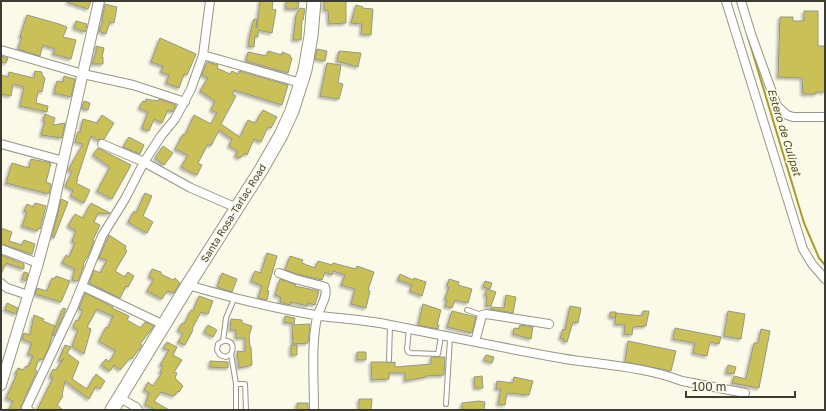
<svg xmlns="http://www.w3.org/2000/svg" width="826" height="411" viewBox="0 0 826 411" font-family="'Golos Text',sans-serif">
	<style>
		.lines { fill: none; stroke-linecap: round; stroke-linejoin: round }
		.stream { stroke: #a59d2f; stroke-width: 2 }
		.building { fill: #c9c158; stroke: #989787; filter: url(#shadow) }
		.service-casing { stroke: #979686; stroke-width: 6 }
		.minor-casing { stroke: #979686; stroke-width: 10 }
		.tertiary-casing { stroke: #979686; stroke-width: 12 }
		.trunk-casing { stroke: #979686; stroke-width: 15 }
		.service { stroke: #fff; stroke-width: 4 }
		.minor { stroke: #fff; stroke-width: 8 }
		.tertiary { stroke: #fff; stroke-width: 10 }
		.trunk { stroke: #fff; stroke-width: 13 }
		.labels { text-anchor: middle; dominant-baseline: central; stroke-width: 3; stroke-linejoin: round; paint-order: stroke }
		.street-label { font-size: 10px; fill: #3c3c35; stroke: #fbfae8 }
		.water-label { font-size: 11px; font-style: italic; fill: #524f23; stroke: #fbfae8 }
	</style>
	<defs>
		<filter id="shadow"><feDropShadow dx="-2" dy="2" stdDeviation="1" flood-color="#0004"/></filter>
	</defs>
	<rect width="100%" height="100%" fill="#fbfae8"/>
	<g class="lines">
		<path class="stream" d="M747 34 804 223 819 258 825 265"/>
	</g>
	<path class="building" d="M68 1H91L88 9 67 2Z
		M260 1H273L272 9 276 10 272 33 258 30V37L255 36 254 47 248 46 250 34 254 19H257L256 28H257Z
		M286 1 299 2 298 9H286Z
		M324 1H346V23L329 24 328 10H324Z
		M105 4 117 7 114 23 110 22 106 34 99 31 103 20H102Z
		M356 5 363 7 362 8 373 9 371 35 361 34 362 24 351 23Z
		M300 8 305 9 303 20H302L301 40H293L296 15Z
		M804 11H818V46H825V92H816V94H803L802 78 778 77 780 17H793V21H804Z
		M27 15 59 24 67 27 63 37 76 40 71 59 53 54 55 49 43 45 40 56 18 49 22 37H20Z
		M76 21 87 24 85 32 74 28Z
		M160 38 196 54 187 75 184 74 179 88 166 83 169 75 161 72 163 66 151 62Z
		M96 46 104 48 102 57H103V64H92L96 52Z
		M317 49 327 51 325 61 315 59Z
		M268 51 282 55V52L290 55 291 58H292L288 73 246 61 248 52 267 56Z
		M339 51 361 53 358 67 337 61Z
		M1 56 8 58 6 63 1 62Z
		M207 62 218 65 217 68 230 74 232 71 238 74 239 71 288 85 282 105 234 90 232 94 236 96 221 124 240 137 248 120 255 123 263 110 277 117 271 128 268 127 261 142 254 139 247 155 245 153 240 158 235 156 238 151 229 146 232 139 219 130 211 146 208 144 198 163 202 165 197 175 181 167 188 155 175 149 183 134 185 135 194 115 211 124 217 113 211 110 215 101 200 91 208 78 202 75Z
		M327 63 341 65 338 83 343 84 339 99 320 96Z
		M35 71 42 72V75L45 78 42 92 38 91 36 103 48 106 47 112 20 106 24 87 13 84 11 96 1 94V75L8 77 9 72 34 78Z
		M64 76 75 79 71 97 54 93 57 81 63 82Z
		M146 99 158 101 159 99 176 105 173 112 168 110 162 123 154 119 149 131 142 128 148 112 139 108 143 101 146 102Z
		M84 101 90 103 88 110 82 108Z
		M45 114 55 118 53 125 65 123 62 138 41 135 45 121 43 120Z
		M102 115 114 123 104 139 98 140 91 136 77 179 78 180 76 183 90 190 84 203 71 196 73 190 65 186 72 172 68 170 83 144 75 142 78 132H80L83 119 97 123Z
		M129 137 144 145 140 154 123 147Z
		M163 146 173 153 164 165 155 158Z
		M98 148 131 165 112 199 97 191 110 167 93 155Z
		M31 159 51 163 46 182 51 184 49 194 6 183 12 163 29 168Z
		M145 193 152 196 143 216 153 222 147 233 128 222 134 211 136 213Z
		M61 199 68 202 54 238 52 237Z
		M35 203 46 206 40 229 38 228 37 231 22 226 27 212 24 211 27 204 33 207Z
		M91 203 110 213 109 214 98 213 94 222 100 225 93 240 94 241 89 254 83 264 84 265 78 281 72 280 75 269 62 263 66 255 69 257 75 243 72 241 76 231 68 226 75 214 83 218Z
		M1 228 12 232 9 241 22 245 24 240 35 244 32 254 1 244Z
		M109 235 126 246 125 250 127 251 115 271 125 277 128 272 134 276 128 287 126 286 120 298 89 283 94 270 100 273 107 260 99 258Z
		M267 253 277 256 267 291H269L267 300 258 298 262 286 251 281 255 271 261 273Z
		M1 255 24 264V269L6 263 1 274Z
		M290 256 303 260 302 263 315 268 318 261 332 265 333 263 356 269 357 266 374 272 368 290 370 291 366 308 351 304 355 289 341 285 345 275 333 271 332 275 325 272 322 280 297 274 285 270Z
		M152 269 161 272V274L173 280 175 278 180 283 174 293 167 291 162 299 147 291 154 279 149 277Z
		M24 272 28 273 26 281 22 279Z
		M222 273 237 279 232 292 217 287Z
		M400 274 413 280 414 278 426 282 422 296 410 291 412 285 398 280Z
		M56 276 70 281 61 302 35 294 37 288 47 291 52 278 55 279Z
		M280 279 296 285 295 286 319 291 315 305 308 303V306L291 302 290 305 280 302 281 297 275 295Z
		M449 279 459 282 458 285 472 289 468 303 455 300 452 308 445 306 447 300 445 299 449 287 447 286Z
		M485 281 492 283 490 289 483 287Z
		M487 289 496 292 491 306H486L487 296 485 295Z
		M85 293 113 307 112 308 129 316 127 320 141 328 145 322 154 326 140 344 142 345 139 350H138L132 359 130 358 120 370 114 365 110 371 101 365 106 359 109 362 116 351 99 341 106 327 108 328 113 316 97 309 87 327 91 329 84 354 72 346 78 330 73 327 76 320 78 321 83 310 79 309Z
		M506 295 516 297 513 313 490 309 491 307 504 308Z
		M199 296 213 301 208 314 201 312 192 329 193 330 185 345 178 342 183 334 178 330 182 323 184 324 191 310 193 311Z
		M7 303 18 308 16 314 5 310Z
		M423 304 441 310 437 325H439L438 329 418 325Z
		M570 306 581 308 578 323 573 322 567 342 563 341 564 339 560 338 563 329 565 330Z
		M63 308 66 309 54 336 52 335Z
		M452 311 476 317 472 333 447 327Z
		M643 311H649L646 326 633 327 632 335 624 334 625 325 615 324 616 313 642 316Z
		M728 311 745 314 741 339 724 336Z
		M610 312H616L615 318 610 317Z
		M34 315 44 319 43 321 55 326 49 347 43 360 39 359 35 370 37 371 21 406V410H9L13 401 6 398 17 374H15L18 368 23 370 26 366 28 367 33 356 28 354 32 343 22 339 24 333 30 335Z
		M285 316 295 318 294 324 284 322Z
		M231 319 242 320V323L252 326 249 336 250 347H251L252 365 239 368 237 351 245 352V338H236V330H230Z
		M310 324 308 343 293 344 292 325Z
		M208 325 217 330 213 337 204 332Z
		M520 325 533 327 531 339 513 334 514 328 519 329Z
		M675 328 721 337 719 344 710 342 707 356 693 353 695 343 673 339Z
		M761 329 770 331 759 388 732 383 734 376 746 379 754 343H758Z
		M628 341 676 351 671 371 625 362Z
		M167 342 177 347 173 355 182 360 174 372 177 373 175 378 183 386 179 392 178 391 174 396 161 392 154 401 169 410H152L153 408 145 405 149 393 144 390 148 382 153 386 162 373 160 372 163 366 160 365 169 350 163 348Z
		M65 345 71 347 67 353 79 362 72 379 87 389 96 374 105 381 100 389 96 386 89 399 65 381 62 395 63 396 57 405 63 410H37L53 378 50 377 53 369 56 370 64 358 61 362 59 360Z
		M291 345H297V355H291Z
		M357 352H366V360H357Z
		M486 355 494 357 492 363 484 360Z
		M431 357H445L444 375 426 376V377L405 381V373H389V379L372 380 371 362H386L389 363 395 362V367L431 364Z
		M210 361 228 362V368L210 367Z
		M728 365 736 367 734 374 726 373Z
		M482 376 483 388H475L474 377Z
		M514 377 533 381 529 395 507 393 505 405 498 404 501 389H496L497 381 513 383Z
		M359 399H372L371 410H359Z
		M479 401 485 402 484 410H462V403Z
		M297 403H308V410H297Z"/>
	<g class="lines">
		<g class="service-casing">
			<path id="service" d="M467 310 482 315
				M409 329 407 349 408 352 411 353 438 354 441 336
				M223 341 226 318 234 299
				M231 354 226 357 220 355 217 350 218 344C228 337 236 343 231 354L236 384V410
				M389 360 390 325
				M236 384H245L246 410
				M446 404 450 338"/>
		</g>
		<g class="minor-casing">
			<path id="minor" d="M726 1 803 249 812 264 825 279
				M741 1 751 34 777 106 787 115 793 117H825
				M1 50 83 74 133 85 185 102
				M203 55 301 83
				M1 144 64 161
				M102 144 144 162 191 188 237 208
				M1 249 38 263
				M279 273 295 279 322 286 325 287C328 297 320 307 317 317 311 347 314 379 314 410
				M1 283 7 288 28 295
				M188 285C232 298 276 309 321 316 344 319 367 320 390 325 447 336 503 348 560 358 600 365 643 366 682 381L745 393
				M82 286 164 325
				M475 342 482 315 486 314 549 324
				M120 398 136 407 138 410
				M29 410 26 408 73 308 102 236 125 199 144 162 161 136 175 119 191 89 203 55 210 1"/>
		</g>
		<g class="tertiary-casing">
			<path id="tertiary" d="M1 385 38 263 52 211 99 1"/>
		</g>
		<g class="trunk-casing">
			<path id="trunk" d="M112 410 188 285 261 170 281 135 292 111 305 70 311 36 314 1"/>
		</g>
		<use href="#service" class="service"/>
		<use href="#minor" class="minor"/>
		<use href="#tertiary" class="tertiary"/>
		<use href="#trunk" class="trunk"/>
	</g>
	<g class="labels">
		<g class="street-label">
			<text transform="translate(233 213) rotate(-58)">Santa Rosa-Tarlac Road</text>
		</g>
		<g class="water-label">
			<text transform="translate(785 132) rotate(73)">Estero de Culipat</text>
		</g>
	</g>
	<rect width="826" height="411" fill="none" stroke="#3c3c35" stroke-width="4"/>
	<path d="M686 391v6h109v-6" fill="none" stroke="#3c3c35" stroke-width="2"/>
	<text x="692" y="391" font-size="12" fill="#3c3c35" stroke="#fbfae8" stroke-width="3" paint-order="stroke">100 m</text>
</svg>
